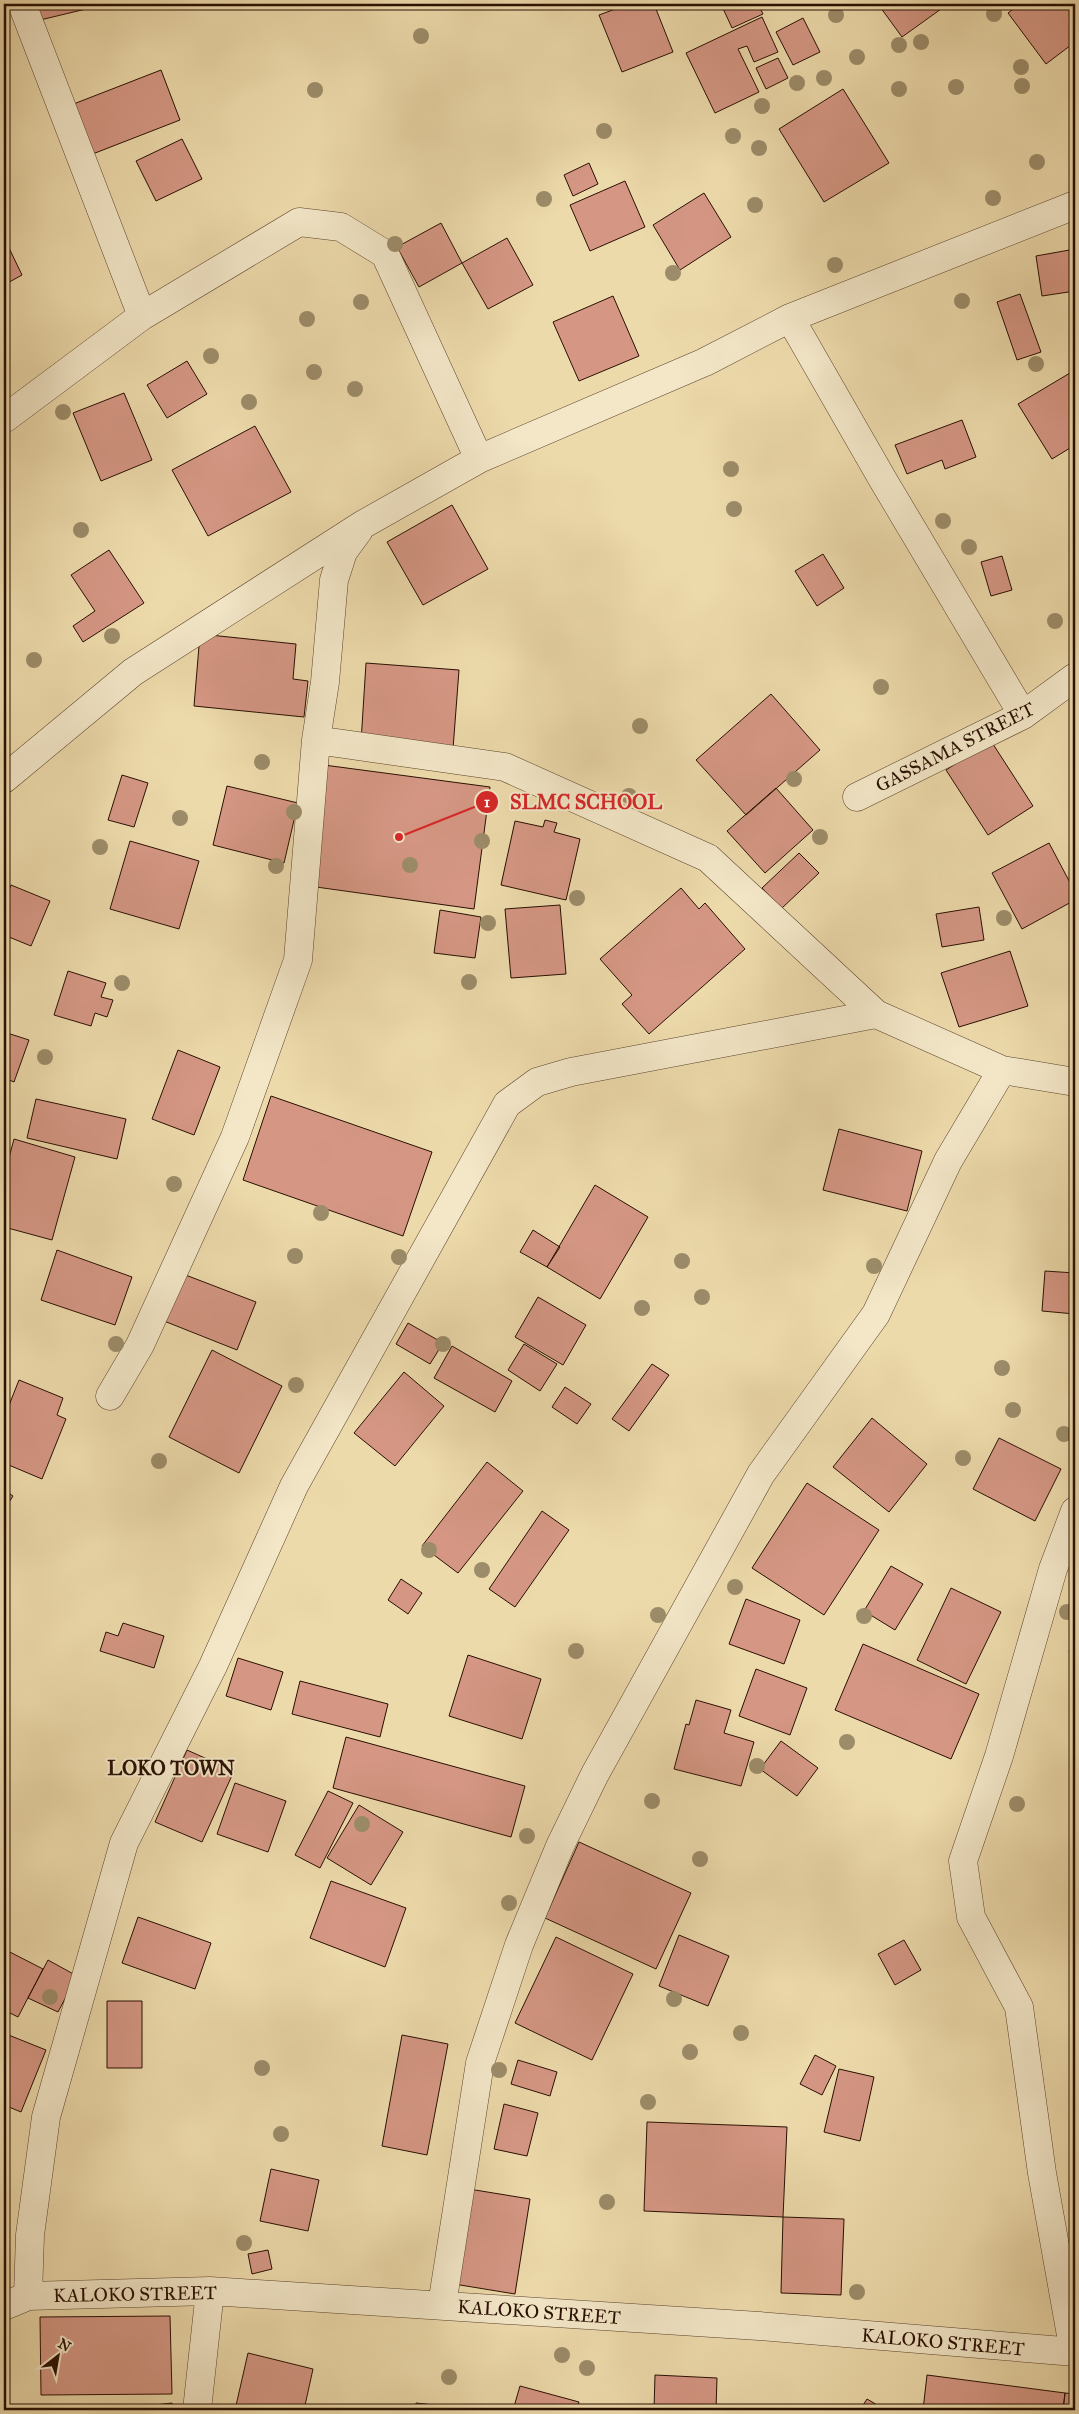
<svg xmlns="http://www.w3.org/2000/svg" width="1079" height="2414" viewBox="0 0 1079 2414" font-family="'IM FELL Great Primer',serif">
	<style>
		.building { fill: #d59784; stroke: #290f02 }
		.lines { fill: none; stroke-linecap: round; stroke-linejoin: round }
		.minor-casing { stroke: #5a422c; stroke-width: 29 }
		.path { stroke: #290f02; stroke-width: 3; stroke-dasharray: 4 2.5; stroke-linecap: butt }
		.minor { stroke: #f3e7c8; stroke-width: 28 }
		.tree { fill: #9c8c69 }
		.labels { text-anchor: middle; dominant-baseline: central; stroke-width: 4; stroke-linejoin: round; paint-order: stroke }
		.street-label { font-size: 19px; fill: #290f02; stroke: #f3e7c8 }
		.neighbourhood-label { font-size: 20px; font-weight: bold; fill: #290f02; stroke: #f3e7c8 }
		.leader { fill: none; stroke: #d62828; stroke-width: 2 }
		.callout-dot { fill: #d62828; stroke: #f3e7c8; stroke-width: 2 }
		.mark-label { font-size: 15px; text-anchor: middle; font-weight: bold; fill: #fff }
		.callout-label { font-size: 20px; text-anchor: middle; font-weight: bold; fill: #d62828; stroke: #f3e7c8; stroke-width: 4; stroke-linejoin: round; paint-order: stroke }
	</style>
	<rect width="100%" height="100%" fill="#eddaab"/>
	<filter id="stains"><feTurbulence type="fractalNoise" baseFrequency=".004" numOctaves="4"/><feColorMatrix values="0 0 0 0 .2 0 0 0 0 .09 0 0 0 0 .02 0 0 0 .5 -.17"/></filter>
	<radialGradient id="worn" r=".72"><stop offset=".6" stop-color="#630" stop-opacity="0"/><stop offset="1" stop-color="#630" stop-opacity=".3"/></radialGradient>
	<path class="building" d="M31 4H85L86 9 36 21Z
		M629 4H654L673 52 622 72 599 15Z
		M721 4H758L763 14 732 28Z
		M878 4H948L902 37Z
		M1020 4H1075V42L1046 64 1008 13Z
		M762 17 778 52 754 62 747 46 738 49 759 92 715 113 686 53Z
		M803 18 820 52 793 65 776 32Z
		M778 58 788 78 766 89 756 68Z
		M161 70 180 120 90 155 71 105Z
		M843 89 889 163 824 202 779 129Z
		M182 139 202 179 156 201 136 161Z
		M589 163 598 184 573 196 564 175Z
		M625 181 645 227 590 251 570 205Z
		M704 193 731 237 680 270 653 225Z
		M441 223 462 263 419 287 397 247Z
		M507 238 533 285 488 309 462 263Z
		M9 248 22 275 4 285V250Z
		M1075 249V291L1042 296 1036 256Z
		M1020 294 1041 352 1017 360 997 302Z
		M613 296 639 356 579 381 553 322Z
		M187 361 207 394 167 418 147 385Z
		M1075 370V445L1052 459 1018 404Z
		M124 393 152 460 101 481 73 413Z
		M962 420 976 457 945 469 942 460 907 474 895 445Z
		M255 426 291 492 208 536 172 470Z
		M452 505 488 569 423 605 387 542Z
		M109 550 144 603 83 642 73 626 95 611 71 575Z
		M823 554 844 588 817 606 795 571Z
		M1002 556 1012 590 991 596 981 562Z
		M200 634 296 644 293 679 308 681 304 717 194 706Z
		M366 663 459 670 453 749 361 742Z
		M771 694 820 750 746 815 696 760Z
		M991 741 1033 806 988 835 946 770Z
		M324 765 490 787 474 909 309 886Z
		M122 775 148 783 134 827 108 820Z
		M227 786 298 803 284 863 213 845Z
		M776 788 813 830 765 873 727 831Z
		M545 820 557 823 554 832 580 839 566 900 501 885 515 821 543 827Z
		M130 841 199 861 179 929 110 909Z
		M1049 843 1075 892V900L1022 929 992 873Z
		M799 853 819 873 781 909 762 888Z
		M11 885 50 901 31 946 4 935V903Z
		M681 888 699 909 705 903 745 949 649 1034 622 1004 632 995 600 959Z
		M560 905 566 974 511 978 505 909Z
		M979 907 984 940 942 947 936 914Z
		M440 910 481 917 475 958 434 953Z
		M4 941 9 942 4 959Z
		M1010 951 1028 1006 959 1027 941 973Z
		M68 971 106 983 101 997 113 1000 107 1017 95 1013 91 1026 54 1015Z
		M4 1032 29 1040 14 1082 4 1078Z
		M178 1050 220 1067 194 1135 152 1119Z
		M271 1096 432 1152 403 1236 243 1180Z
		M36 1099 126 1119 117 1159 27 1138Z
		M839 1129 922 1151 907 1211 823 1190Z
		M14 1139 75 1157 52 1240 4 1227V1176Z
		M595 1185 648 1217 600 1299 547 1267Z
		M533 1230 560 1247 547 1267 520 1252Z
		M57 1250 132 1277 115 1325 41 1300Z
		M1045 1271 1075 1273V1314L1042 1311Z
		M183 1274 256 1302 237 1350 164 1321Z
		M538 1297 586 1325 563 1365 515 1337Z
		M408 1323 443 1343 430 1364 396 1344Z
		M524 1344 557 1364 540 1391 508 1370Z
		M452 1346 512 1381 495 1412 434 1378Z
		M212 1350 282 1386 239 1473 169 1437Z
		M652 1364 669 1375 629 1431 612 1419Z
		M404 1372 444 1406 395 1466 354 1433Z
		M19 1380 63 1398 57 1415 66 1419 42 1479 4 1463V1418Z
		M565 1387 591 1404 577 1424 552 1407Z
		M872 1418 927 1464 889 1512 833 1467Z
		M999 1438 1061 1469 1035 1521 973 1489Z
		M487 1462 523 1491 458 1573 422 1546Z
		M807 1483 879 1530 824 1615 752 1568Z
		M4 1490 13 1496 4 1510Z
		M542 1511 569 1530 515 1607 489 1589Z
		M891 1566 923 1584 895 1630 864 1611Z
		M401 1579 422 1593 408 1614 388 1600Z
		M951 1588 1001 1612 966 1684 917 1660Z
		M746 1599 800 1620 784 1664 729 1644Z
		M123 1623 164 1636 154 1668 100 1651 106 1632 118 1636Z
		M1075 1633V1655L1069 1652Z
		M863 1644 979 1694 951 1759 835 1710Z
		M468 1655 541 1679 522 1739 449 1716Z
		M238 1658 283 1672 271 1710 226 1696Z
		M756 1669 807 1688 790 1735 739 1716Z
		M300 1681 388 1704 380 1737 292 1714Z
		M696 1700 731 1710 724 1733 754 1742 741 1786 674 1769 686 1724 689 1725Z
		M346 1737 525 1786 511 1837 333 1788Z
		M781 1741 818 1768 797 1796 760 1769Z
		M187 1750 234 1771 202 1842 155 1822Z
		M235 1783 286 1801 268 1852 217 1834Z
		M328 1791 353 1803 320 1868 295 1855Z
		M359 1805 403 1832 371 1885 327 1858Z
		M579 1842 691 1893 656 1969 545 1918Z
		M331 1881 406 1908 385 1967 310 1938Z
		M138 1917 211 1943 195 1989 122 1963Z
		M679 1935 729 1956 708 2006 659 1986Z
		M556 1937 633 1974 592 2060 515 2023Z
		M904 1940 921 1970 895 1985 878 1954Z
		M4 1949 43 1969 18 2017 4 2010Z
		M48 1960 77 1976 58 2012 28 1998Z
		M107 2001H142V2068H107Z
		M6 2034 46 2050 21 2112 4 2105V2038Z
		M402 2035 448 2044 427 2155 382 2146Z
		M815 2055 836 2066 822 2095 800 2084Z
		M518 2060 557 2072 550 2096 511 2084Z
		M839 2069 874 2077 860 2141 824 2132Z
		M504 2104 538 2113 527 2156 494 2149Z
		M647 2122 787 2127 783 2217 644 2211Z
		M271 2169 319 2180 308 2231 260 2221Z
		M469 2189 530 2199 515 2294 454 2284Z
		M783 2217 844 2219 841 2295 781 2293Z
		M268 2250 272 2269 252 2274 248 2254Z
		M170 2316 172 2394 41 2395 40 2317Z
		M248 2353 313 2369 304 2410H235Z
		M655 2375 717 2378 716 2410H654Z
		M927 2375 1065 2393 1063 2410H923Z
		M520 2386 579 2402 577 2410H513Z
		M1065 2393 1075 2394V2410H1063Z
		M867 2399 884 2409V2410H860Z
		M172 2403 173 2410H114Z
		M416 2403 470 2409V2410H415Z"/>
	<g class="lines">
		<g class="minor-casing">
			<path id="minor" d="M22 4 142 316
				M790 318 883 480 1023 715
				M4 419 142 316 299 222 341 227 385 254 479 459
				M316 740 505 767 708 858 876 1014 1002 1070 1075 1082
				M4 779 133 672 362 525 479 459 705 362 790 318 1075 205
				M857 797 1023 715 1075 677
				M110 1396 140 1345 235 1137 298 960 316 740 325 682 334 580 343 552 359 530
				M28 2296 30 2235 46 2117 124 1843 213 1666 294 1486 507 1104 537 1082 571 1072 876 1014
				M442 2305 480 2063 519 1945 560 1846 595 1774 761 1474 876 1314 948 1161 1002 1070
				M4 2306 28 2296 210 2291 759 2326 1075 2352
				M1074 2352 1042 2173 1019 2007 971 1917 963 1861 999 1756 1053 1569 1075 1511
				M197 2410 210 2291"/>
		</g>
		<path class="path" d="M4 81H5"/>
		<use href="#minor" class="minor"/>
	</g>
	<g class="tree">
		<circle cx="994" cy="14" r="8"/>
		<circle cx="836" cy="15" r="8"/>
		<circle cx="421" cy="36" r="8"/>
		<circle cx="921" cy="42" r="8"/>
		<circle cx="899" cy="45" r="8"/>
		<circle cx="857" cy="57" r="8"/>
		<circle cx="1021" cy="67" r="8"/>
		<circle cx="824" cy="78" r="8"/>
		<circle cx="797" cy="83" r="8"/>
		<circle cx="1022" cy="86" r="8"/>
		<circle cx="956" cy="87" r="8"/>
		<circle cx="899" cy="89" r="8"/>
		<circle cx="315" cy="90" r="8"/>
		<circle cx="762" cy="106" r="8"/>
		<circle cx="604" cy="131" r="8"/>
		<circle cx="733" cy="136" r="8"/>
		<circle cx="759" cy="148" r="8"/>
		<circle cx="1037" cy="162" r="8"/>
		<circle cx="993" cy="198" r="8"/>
		<circle cx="544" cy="199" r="8"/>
		<circle cx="755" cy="205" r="8"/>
		<circle cx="395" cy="244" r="8"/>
		<circle cx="835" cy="265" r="8"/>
		<circle cx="673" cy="273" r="8"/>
		<circle cx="962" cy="301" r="8"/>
		<circle cx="361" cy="302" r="8"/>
		<circle cx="307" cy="319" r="8"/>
		<circle cx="211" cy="356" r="8"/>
		<circle cx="1036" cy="364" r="8"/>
		<circle cx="314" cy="372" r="8"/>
		<circle cx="355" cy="389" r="8"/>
		<circle cx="249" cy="402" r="8"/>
		<circle cx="63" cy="412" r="8"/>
		<circle cx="731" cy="469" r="8"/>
		<circle cx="734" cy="509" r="8"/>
		<circle cx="943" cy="521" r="8"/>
		<circle cx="81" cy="530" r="8"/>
		<circle cx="969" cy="547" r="8"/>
		<circle cx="1055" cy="621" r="8"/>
		<circle cx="112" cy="636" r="8"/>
		<circle cx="34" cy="660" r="8"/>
		<circle cx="881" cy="687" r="8"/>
		<circle cx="640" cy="726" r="8"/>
		<circle cx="262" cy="762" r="8"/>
		<circle cx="794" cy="779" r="8"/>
		<circle cx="629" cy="796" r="8"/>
		<circle cx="294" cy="812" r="8"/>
		<circle cx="180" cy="818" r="8"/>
		<circle cx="820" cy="837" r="8"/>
		<circle cx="482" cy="841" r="8"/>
		<circle cx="100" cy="847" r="8"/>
		<circle cx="410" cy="865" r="8"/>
		<circle cx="276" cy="866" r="8"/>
		<circle cx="577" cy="898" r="8"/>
		<circle cx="1004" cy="918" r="8"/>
		<circle cx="488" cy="923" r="8"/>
		<circle cx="469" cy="982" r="8"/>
		<circle cx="122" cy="983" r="8"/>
		<circle cx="45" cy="1057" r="8"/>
		<circle cx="174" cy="1184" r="8"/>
		<circle cx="321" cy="1213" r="8"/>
		<circle cx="295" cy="1256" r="8"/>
		<circle cx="399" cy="1257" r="8"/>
		<circle cx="682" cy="1261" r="8"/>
		<circle cx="874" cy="1266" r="8"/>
		<circle cx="702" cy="1297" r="8"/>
		<circle cx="642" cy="1308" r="8"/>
		<circle cx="116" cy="1344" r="8"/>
		<circle cx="443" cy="1344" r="8"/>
		<circle cx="1002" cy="1368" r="8"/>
		<circle cx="296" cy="1385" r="8"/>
		<circle cx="1013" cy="1410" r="8"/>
		<circle cx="1064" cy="1434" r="8"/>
		<circle cx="963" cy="1458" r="8"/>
		<circle cx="159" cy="1461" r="8"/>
		<circle cx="429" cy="1550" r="8"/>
		<circle cx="482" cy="1570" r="8"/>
		<circle cx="735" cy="1587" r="8"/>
		<circle cx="1067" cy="1612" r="8"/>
		<circle cx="658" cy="1615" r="8"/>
		<circle cx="864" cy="1616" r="8"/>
		<circle cx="576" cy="1651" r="8"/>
		<circle cx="847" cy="1742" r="8"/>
		<circle cx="757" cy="1766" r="8"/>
		<circle cx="652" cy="1801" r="8"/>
		<circle cx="1017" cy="1804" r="8"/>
		<circle cx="362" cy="1824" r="8"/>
		<circle cx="527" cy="1836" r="8"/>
		<circle cx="700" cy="1859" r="8"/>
		<circle cx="509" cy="1903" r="8"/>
		<circle cx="50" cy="1997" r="8"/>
		<circle cx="674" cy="1999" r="8"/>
		<circle cx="741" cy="2033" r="8"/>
		<circle cx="690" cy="2052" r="8"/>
		<circle cx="262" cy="2068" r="8"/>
		<circle cx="499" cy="2070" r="8"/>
		<circle cx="648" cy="2102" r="8"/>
		<circle cx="281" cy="2134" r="8"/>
		<circle cx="607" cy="2202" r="8"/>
		<circle cx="244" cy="2243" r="8"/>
		<circle cx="857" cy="2292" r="8"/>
		<circle cx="562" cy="2355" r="8"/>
		<circle cx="587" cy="2368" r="8"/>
		<circle cx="449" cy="2377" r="8"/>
	</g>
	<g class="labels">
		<g class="street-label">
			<text transform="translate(955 747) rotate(-27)">GASSAMA STREET</text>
			<text transform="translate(135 2294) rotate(-1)">KALOKO STREET</text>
			<text transform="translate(539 2312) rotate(4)">KALOKO STREET</text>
			<text transform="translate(943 2342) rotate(5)">KALOKO STREET</text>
		</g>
		<g class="neighbourhood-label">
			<text x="171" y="1768">LOKO TOWN</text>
		</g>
	</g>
	<path class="leader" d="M399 837L487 802"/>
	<g class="callout-dot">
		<circle cx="399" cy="837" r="5"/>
		<circle cx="487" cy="802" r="12"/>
	</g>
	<g class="mark-label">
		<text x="487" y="807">1</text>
	</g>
	<g class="callout-label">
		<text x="586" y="809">SLMC SCHOOL</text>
	</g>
	<rect width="1079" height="2414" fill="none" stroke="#eddaab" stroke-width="20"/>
	<rect x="5" y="5" width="1069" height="2404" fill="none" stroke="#290f02" stroke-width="2.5"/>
	<rect x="10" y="10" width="1059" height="2394" fill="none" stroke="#290f02"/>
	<g transform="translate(58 2356) rotate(31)" stroke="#f3e7c8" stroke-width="4" paint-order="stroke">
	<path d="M0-4L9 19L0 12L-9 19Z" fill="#290f02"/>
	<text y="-8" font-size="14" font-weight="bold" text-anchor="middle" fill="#290f02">N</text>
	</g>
	<rect width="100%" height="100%" filter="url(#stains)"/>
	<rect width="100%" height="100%" fill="url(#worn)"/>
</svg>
